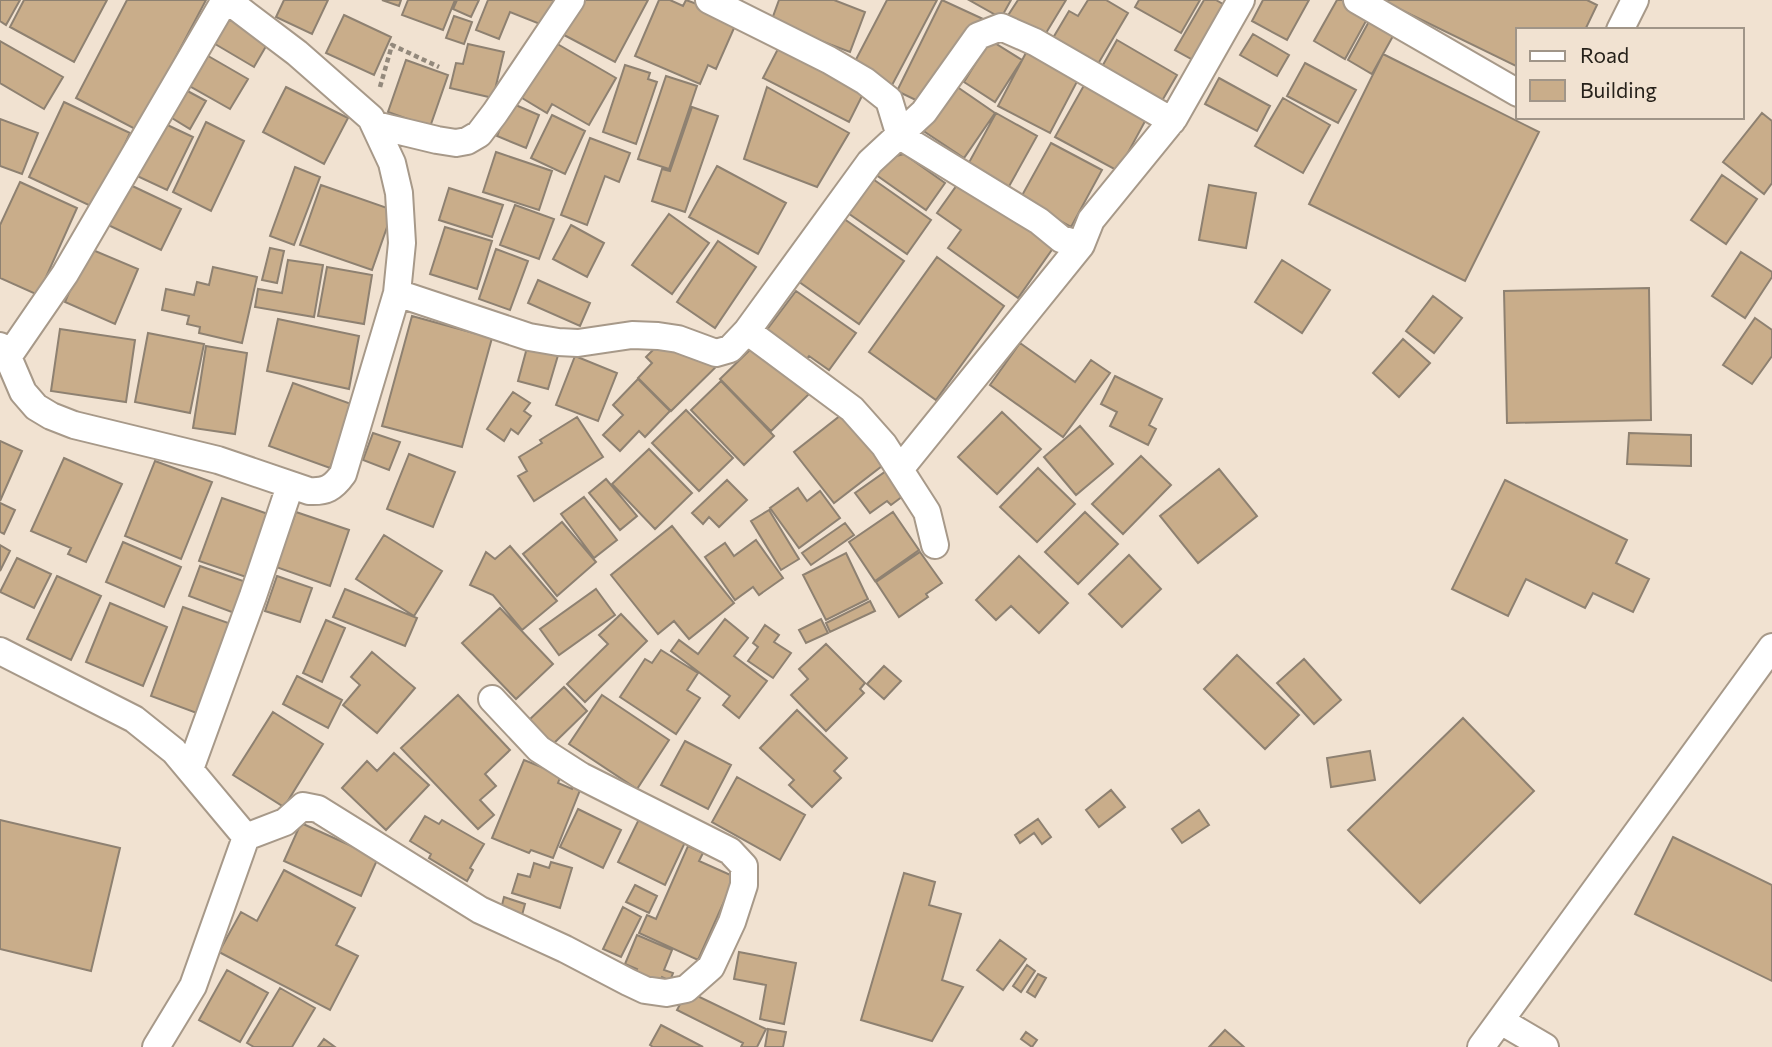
<svg xmlns="http://www.w3.org/2000/svg" width="1772" height="1047" viewBox="0 0 1772 1047" font-family="Commissioner,sans-serif">
	<style>
		.building { fill: #c9ad8a; stroke: #8e8171; stroke-width: 2 }
		.lines { fill: none; stroke-linecap: round; stroke-linejoin: round }
		.minor-casing { stroke: #a79989; stroke-width: 30 }
		.path { stroke: #93897c; stroke-width: 4.5; stroke-dasharray: 5 3.5; stroke-linecap: butt }
		.minor { stroke: #fff; stroke-width: 26 }
	</style>
	<rect width="100%" height="100%" fill="#f1e2d1"/>
	<path class="building" d="M0 0H20L6 25 0 21Z
		M24 0H107L74 62 10 27Z
		M127 0H206L137 130 76 98Z
		M284 0H328L312 34 276 17Z
		M382 0H401L399 6Z
		M408 0H455L443 30 402 15Z
		M457 0H479L471 17 453 9Z
		M488 0H561L550 28 510 12 499 39 476 30Z
		M582 0H648L615 62 564 35Z
		M659 0H670L683 6 686 0 738 19 716 69 708 65 700 84 635 56Z
		M779 0H834L865 12 850 52 771 22Z
		M887 0H937L890 89 851 69Z
		M942 0 983 19 922 103 897 91Z
		M969 0H1011L1001 18Z
		M1018 0H1066L1043 38 1007 17Z
		M1088 0H1106L1128 13 1095 69 1050 43 1069 11 1078 16Z
		M1139 0H1200L1181 33 1135 7Z
		M1204 0H1216L1233 10 1202 65 1175 50Z
		M1263 0H1309L1287 40 1252 21Z
		M1337 0H1350L1371 12 1345 59 1314 41Z
		M1381 0H1587L1597 5 1585 30H1518V67Z
		M1373 14 1398 27 1372 74 1348 60Z
		M344 15 391 37 374 75 326 53Z
		M225 16 269 41 254 67 210 41Z
		M454 16 472 22 464 44 446 38Z
		M1253 34 1289 55 1277 76 1240 55Z
		M990 40 1022 60 995 102 964 82Z
		M1117 40 1177 75 1159 106 1099 72Z
		M0 41 63 77 44 109 0 83Z
		M554 42 616 78 589 125 552 104 547 113 522 98Z
		M781 43 867 86 849 122 763 78Z
		M468 44 504 52 493 98 450 88 456 63 463 64Z
		M1029 47 1081 74 1050 133 998 106Z
		M203 53 248 79 230 109 186 84Z
		M1383 54 1539 132 1465 281 1309 204Z
		M406 60 448 75 430 127 388 112Z
		M1305 63 1356 90 1338 123 1287 96Z
		M625 65 650 73 648 79 657 82 636 144 603 132Z
		M666 76 697 86 669 169 638 159Z
		M1219 78 1270 106 1257 131 1205 104Z
		M1087 80 1149 114 1118 171 1055 137Z
		M953 84 995 113 964 158 922 130Z
		M286 87 348 118 324 164 263 132Z
		M767 87 849 133 817 187 744 159Z
		M182 88 206 101 190 129 167 115Z
		M1283 98 1330 125 1303 173 1255 146Z
		M64 102 130 133 95 208 29 177Z
		M511 103 539 115 526 148 497 136Z
		M692 107 718 116 685 212 652 201 662 169 670 171Z
		M996 113 1037 136 1007 190 966 168Z
		M1762 113 1772 121V183L1764 194 1723 162Z
		M552 115 585 131 565 174 531 158Z
		M0 119 38 133 22 174 0 166Z
		M161 122 193 137 167 190 135 175Z
		M206 122 244 141 211 211 173 192Z
		M590 138 630 153 619 182 605 176 587 225 561 215Z
		M1051 143 1102 170 1071 227 1020 199Z
		M496 152 552 171 539 210 483 192Z
		M904 154 945 183 926 210 872 172 881 160Z
		M717 166 786 203 758 254 689 217Z
		M295 167 320 177 294 245 270 236Z
		M1722 175 1757 199 1726 244 1691 220Z
		M870 177 931 220 907 254 845 211Z
		M962 178 1056 244 1018 298 948 248 961 230 937 213Z
		M20 182 77 208 38 295 0 278V225Z
		M126 183 181 209 161 250 106 224Z
		M321 185 393 210 372 270 300 245Z
		M1209 185 1256 193 1246 248 1199 240Z
		M449 188 503 205 492 237 439 220Z
		M515 205 554 219 539 259 500 245Z
		M669 214 709 243 672 294 632 265Z
		M840 216 904 261 859 324 795 279Z
		M571 225 604 243 587 277 553 259Z
		M445 227 492 241 477 289 430 274Z
		M718 241 756 267 715 328 677 302Z
		M88 248 138 269 115 324 65 302Z
		M270 248 284 251 277 283 262 280Z
		M496 249 528 261 510 310 479 299Z
		M1741 252 1772 272V277L1745 318 1712 296Z
		M937 257 1004 306 936 400 869 352Z
		M288 260 323 265 314 317 255 307 258 289 282 293Z
		M1282 260 1330 290 1302 333 1255 302Z
		M213 267 257 277 242 343 199 333 200 327 187 324 189 316 162 310 166 289 194 295 197 282 209 285Z
		M327 267 372 275 364 324 318 316Z
		M538 280 590 303 580 326 528 303Z
		M1649 288 1651 420 1507 423 1504 291Z
		M796 291 856 333 829 370 809 356 803 364 763 335Z
		M1433 296 1462 318 1434 353 1406 331Z
		M412 316 492 338 462 447 382 426Z
		M1755 318 1772 330V356L1752 384 1723 365Z
		M278 319 359 336 349 389 267 371Z
		M60 329 135 340 126 402 51 391Z
		M148 333 204 344 190 413 135 402Z
		M664 339 723 360 671 411 638 378 652 363 646 357Z
		M1403 339 1430 363 1399 397 1373 373Z
		M758 342 809 394 771 431 720 379Z
		M1020 343 1075 382 1091 360 1110 373 1063 437 990 385Z
		M528 344 559 352 548 389 518 381Z
		M206 346 247 353 235 434 193 428Z
		M575 356 617 373 598 421 556 405Z
		M1115 376 1162 399 1149 425 1156 429 1148 445 1110 426 1117 412 1101 404Z
		M638 379 670 411 645 437 639 431 620 451 603 435 623 415 613 405Z
		M721 381 774 436 744 465 691 410Z
		M293 383 354 405 330 468 269 446Z
		M513 392 530 403 524 411 531 416 518 434 511 429 504 441 487 429Z
		M850 408 891 459 834 503 794 452Z
		M686 410 733 458 699 491 652 443Z
		M1002 412 1041 449 997 494 958 457Z
		M577 417 603 457 534 501 518 476 527 471 519 457 542 443 540 440Z
		M1080 426 1113 464 1076 495 1044 457Z
		M373 433 400 442 389 470 363 460Z
		M1629 433 1691 435V466L1627 464Z
		M0 441 22 451 0 501Z
		M649 449 692 493 655 529 612 484Z
		M409 454 455 472 433 527 387 509Z
		M1141 456 1171 485 1123 534 1092 504Z
		M64 458 122 484 86 562 68 554 71 548 31 531Z
		M155 461 212 482 181 559 125 536Z
		M1038 468 1075 504 1037 542 1000 507Z
		M889 469 907 493 891 505 887 501 870 513 855 493Z
		M1219 469 1257 516 1198 563 1160 516Z
		M606 479 637 516 620 530 589 493Z
		M727 480 747 500 719 527 709 517 703 524 692 513Z
		M1505 480 1627 540 1616 563 1649 579 1633 612 1593 593 1585 608 1526 579 1508 616 1452 589Z
		M798 488 807 501 820 491 840 518 799 548 770 508Z
		M584 497 617 540 594 558 561 514Z
		M222 498 274 516 252 579 199 561Z
		M0 503 15 510 4 534 0 532Z
		M769 510 799 559 781 570 751 521Z
		M296 512 349 530 330 586 276 567Z
		M893 512 919 550 875 581 849 542Z
		M1085 512 1118 544 1078 584 1045 552Z
		M562 522 596 562 557 596 523 554Z
		M845 523 854 535 811 565 802 553Z
		M672 526 734 603 689 639 674 621 658 634 611 575Z
		M384 535 442 571 414 616 356 579Z
		M756 540 783 578 759 595 753 587 735 600 705 557 725 543 734 556Z
		M123 542 181 567 164 607 106 582Z
		M0 545 10 551 0 571Z
		M510 546 557 601 522 630 493 595 470 585 486 552 495 559Z
		M920 552 942 583 926 594 928 597 899 617 876 582Z
		M846 553 868 599 826 620 803 575Z
		M1129 555 1161 589 1122 627 1089 594Z
		M1019 556 1068 603 1039 633 1011 606 996 620 976 600Z
		M17 558 51 574 34 608 0 592Z
		M200 566 249 583 237 614 189 596Z
		M57 576 101 596 71 660 27 639Z
		M277 576 312 588 300 622 265 611Z
		M345 589 417 618 405 646 333 617Z
		M596 589 615 615 559 655 540 629Z
		M870 601 875 611 830 632 826 623Z
		M110 603 167 627 143 686 86 662Z
		M183 607 234 625 202 715 151 696Z
		M500 608 553 664 516 699 462 643Z
		M621 614 647 641 585 702 567 684 608 644 599 635Z
		M725 619 748 638 734 656 767 681 739 718 723 705 730 696 671 651 679 640 698 654Z
		M821 619 828 633 806 643 799 630Z
		M326 620 345 628 322 682 303 673Z
		M765 625 779 635 774 642 791 653 773 678 748 661 758 647 753 643Z
		M826 644 865 683 860 689 864 693 826 731 791 695 808 679 799 669Z
		M661 650 698 673 687 690 700 698 676 734 620 697 645 659 652 663Z
		M372 652 415 688 377 733 343 705 360 685 351 677Z
		M1237 655 1299 715 1265 749 1204 689Z
		M1304 659 1341 700 1314 724 1277 683Z
		M884 666 901 681 884 699 867 684Z
		M297 676 342 700 328 728 283 704Z
		M564 687 587 711 553 744 529 720Z
		M458 695 510 750 485 774 496 786 480 800 494 815 478 829 401 748Z
		M602 695 669 740 637 789 569 744Z
		M797 710 847 758 834 771 841 778 812 807 789 785 794 780 760 748Z
		M273 712 323 744 284 807 233 775Z
		M1463 718 1534 791 1420 903 1348 830Z
		M685 741 731 765 708 809 661 785Z
		M1370 751 1375 780 1331 787 1327 758Z
		M394 753 429 785 386 830 342 788 367 761 377 771Z
		M524 760 561 775 558 783 572 789 574 782 582 785 553 858 531 850 529 853 492 838Z
		M737 777 805 815 780 860 712 822Z
		M1111 790 1125 807 1099 827 1086 810Z
		M578 809 621 830 603 868 560 847Z
		M1199 810 1209 825 1182 843 1172 829Z
		M642 813 688 836 665 885 618 862Z
		M425 816 439 824 442 820 484 844 470 868 473 870 467 881 429 858 431 854 410 841Z
		M1038 819 1051 837 1042 844 1034 833 1020 843 1015 835Z
		M0 820 120 848 91 971 0 949Z
		M301 823 378 858 361 896 284 861Z
		M1673 837 1772 885V981L1635 914Z
		M688 846 703 853 699 861 735 877 698 960 639 933 647 915 656 919Z
		M551 862 572 868 560 908 512 893 518 874 530 877 534 863 549 868Z
		M284 870 355 908 336 945 358 956 330 1010 219 952 241 912 257 921Z
		M904 873 935 882 929 905 961 914 942 980 963 987 932 1041 861 1020Z
		M635 885 657 896 649 913 626 902Z
		M504 897 525 904 521 919 500 913Z
		M623 907 641 917 621 957 603 949Z
		M637 935 672 950 664 970 673 973 670 981 662 977 658 986 634 976 637 969 625 964Z
		M1000 940 1026 959 1003 990 977 970Z
		M739 952 796 963 784 1024 760 1019 766 985 734 979Z
		M1027 965 1035 971 1021 992 1013 986Z
		M227 970 268 993 240 1042 199 1020Z
		M1038 974 1046 978 1035 997 1027 992Z
		M280 988 315 1008 292 1047H254L247 1043Z
		M687 991 766 1029 757 1047H741L743 1043 677 1010Z
		M661 1025 703 1047H653L650 1045Z
		M768 1029 786 1032 783 1047H765Z
		M1225 1030 1244 1047H1209Z
		M1026 1032 1037 1040 1032 1047 1021 1039Z
		M324 1039 335 1047H318Z"/>
	<g class="lines">
		<g class="minor-casing">
			<path id="minor" d="M709 0 829 60 865 81 889 100 900 136 1039 221 1061 239 1081 245 1091 220 1174 118 1241 0
				M1357 0 1518 93
				M1620 30 1635 0
				M375 125 437 140 456 143 467 141 479 134 495 113 571 0
				M397 293 529 337 558 342 578 343 632 335 658 336 678 339 716 353 730 349 747 331 870 162 924 112 978 36 1001 27 1035 42 1172 121
				M747 331 852 409 884 445 927 512 935 545
				M0 346 8 357 23 392 36 407 51 416 74 425 218 460 309 491C326 492 333 488 343 474L397 293 402 243 399 193 392 163 371 118 297 53 227 0
				M8 357 65 274 225 0
				M900 469 1081 245
				M0 651 134 719 174 751 246 837 193 986 156 1047
				M190 769 253 596 290 486
				M246 837 285 822 303 806 318 809 480 910 565 949 628 982 645 990 666 993 686 989 711 967 732 922 744 885V866L730 851 581 776 539 749 492 699
				M1501 1021 1545 1047
				M1481 1047 1772 647"/>
		</g>
		<path class="path" d="M380 87 392 45 439 67"/>
		<use href="#minor" class="minor"/>
	</g>
	<rect x="1516" y="28" width="228" height="91" fill="#f1e2d1" stroke="#a09588" stroke-width="2"/>
	<rect x="1530" y="51" width="35" height="10" fill="#ffffff" stroke="#a09588" stroke-width="2"/>
	<text x="1580" y="63" font-size="21" fill="#26211a">Road</text>
	<rect x="1530" y="80" width="35" height="21" fill="#c9ad8a" stroke="#a09588" stroke-width="2"/>
	<text x="1580" y="98" font-size="21" fill="#26211a">Building</text>
</svg>
